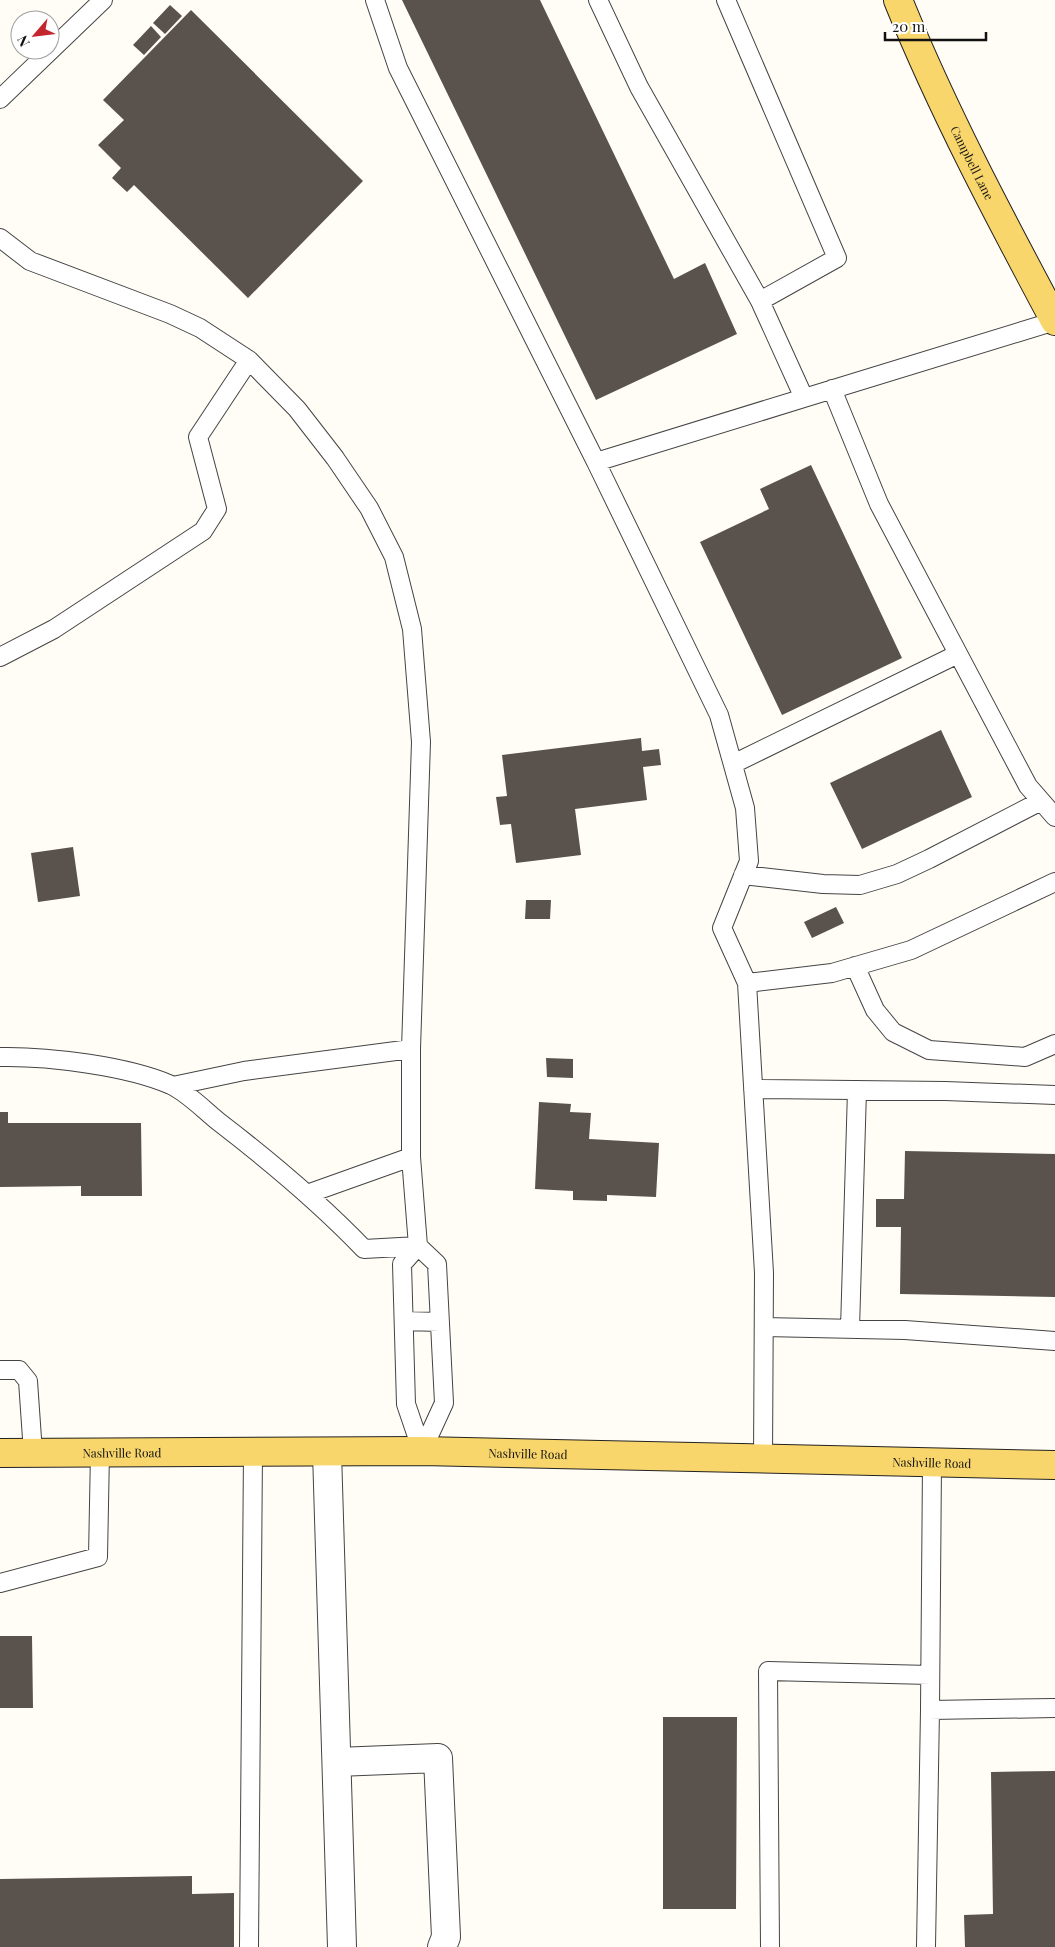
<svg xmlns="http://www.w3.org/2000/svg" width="1055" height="1947" viewBox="0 0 1055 1947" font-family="'Playfair Display',serif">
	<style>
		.building { fill: #5a524d }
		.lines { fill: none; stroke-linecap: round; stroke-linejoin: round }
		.lane-casing { stroke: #444; stroke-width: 20 }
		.street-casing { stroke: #444; stroke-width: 30 }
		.primary-casing { stroke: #222; stroke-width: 30 }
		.lane { stroke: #fff; stroke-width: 18 }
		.street { stroke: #fff; stroke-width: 28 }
		.primary { stroke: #f9d66b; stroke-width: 28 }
		.labels { text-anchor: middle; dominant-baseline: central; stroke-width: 5; stroke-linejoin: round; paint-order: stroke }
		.street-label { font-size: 12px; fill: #111; stroke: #fff }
	</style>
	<rect width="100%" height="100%" fill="#fffdf5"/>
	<path class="building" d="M402 0H540L674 279 705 263 737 334 596 400Z
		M170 5 182 16 165 34 153 23Z
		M191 10 363 181 248 298 134 185 127 192 112 178 121 168 98 145 124 120 103 100Z
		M151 26 161 37 144 55 133 45Z
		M811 465 902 658 782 715 700 542 769 509 760 489Z
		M941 730 972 797 862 849 830 783Z
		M641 738 642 751 659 749 661 765 643 767 647 800 575 809 581 855 516 863 511 824 500 825 496 797 507 796 502 755Z
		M73 847 80 896 38 902 31 853Z
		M526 900H551L550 919H525Z
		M836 907 844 923 812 938 804 922Z
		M546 1058 573 1059V1078L547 1077Z
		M539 1102 571 1104 570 1112 591 1113 589 1139 659 1143 656 1197 607 1195V1201L573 1200V1191L535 1189Z
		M0 1112H8V1123H141L142 1196H81V1186L0 1187Z
		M905 1151 1055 1154V1297L900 1294 901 1227H876V1199H904Z
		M0 1636H32L33 1708H0Z
		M663 1717H737L736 1909H663Z
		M1055 1771V1947H965L964 1915 993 1914 991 1772Z
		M192 1876V1894L234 1893V1947H0V1879Z"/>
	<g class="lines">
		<g class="lane-casing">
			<path id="lane" d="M375 0 398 68 596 462 804 398
				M598 0 639 87 760 301
				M726 0 837 258 760 301 804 398 1055 321
				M0 99 103 0
				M0 238 30 261 170 314 200 328 249 360 297 409 335 458 369 508 394 557 412 629 421 742 411 1049V1157L418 1246 437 1264 444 1403 422 1451
				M832 389 879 504 1028 786 1055 817
				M596 462 719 715 745 808 749 861 722 928 747 983
				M0 657 54 629 203 531 217 509 198 437 249 360
				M733 764 958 654
				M743 875 823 884 860 885 897 874 929 859 1041 801
				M855 966 875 1010 893 1032 929 1050 1025 1057 1055 1044
				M0 1057C47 1056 128 1066 171 1085 188 1093 204 1110 219 1122 271 1162 318 1201 364 1249L418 1246
				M173 1086 244 1071 411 1049
				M753 1089 945 1091 1055 1095
				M310 1193 411 1157
				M418 1246 402 1264 406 1404 422 1451
				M404 1321 440 1322
				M764 1327 905 1330 1055 1341
				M850 1329 857 1090
				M0 1370H19L28 1381 33 1453
				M763 1459 764 1273 747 983 832 973 911 950 1055 882
				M932 1463 930 1710 1055 1708
				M0 1583 98 1557 100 1452
				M249 1947 253 1452
				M770 1947 768 1671 930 1675
				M926 1947 930 1710"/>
		</g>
		<g class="street-casing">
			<path id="street" d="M327 1452 342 1947
				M337 1762 438 1758 446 1937 442 1947"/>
		</g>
		<g class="primary-casing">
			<g id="primary">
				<path id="s1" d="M898 0C943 111 999 216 1055 321"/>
				<path id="s2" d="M0 1453 422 1451 1055 1465"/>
			</g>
		</g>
		<use href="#lane" class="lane"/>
		<use href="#street" class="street"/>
		<use href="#primary" class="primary"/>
	</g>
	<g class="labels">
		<g class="street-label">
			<text stroke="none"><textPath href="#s1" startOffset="179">Campbell Lane</textPath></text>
			<text stroke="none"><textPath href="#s2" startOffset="122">Nashville Road</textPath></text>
			<text stroke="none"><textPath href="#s2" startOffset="528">Nashville Road</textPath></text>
			<text stroke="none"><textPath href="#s2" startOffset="932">Nashville Road</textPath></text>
		</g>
	</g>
	<g transform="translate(35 35) rotate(242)"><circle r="24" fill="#ffffff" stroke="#a0a0a0"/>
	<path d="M0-4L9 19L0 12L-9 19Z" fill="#c4262e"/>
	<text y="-8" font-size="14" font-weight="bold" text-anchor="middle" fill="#111111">N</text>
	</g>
	<path d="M885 32v8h101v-8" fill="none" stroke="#111111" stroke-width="2.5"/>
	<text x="892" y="32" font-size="15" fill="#111111" stroke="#ffffff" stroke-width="4" paint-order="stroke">20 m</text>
</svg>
